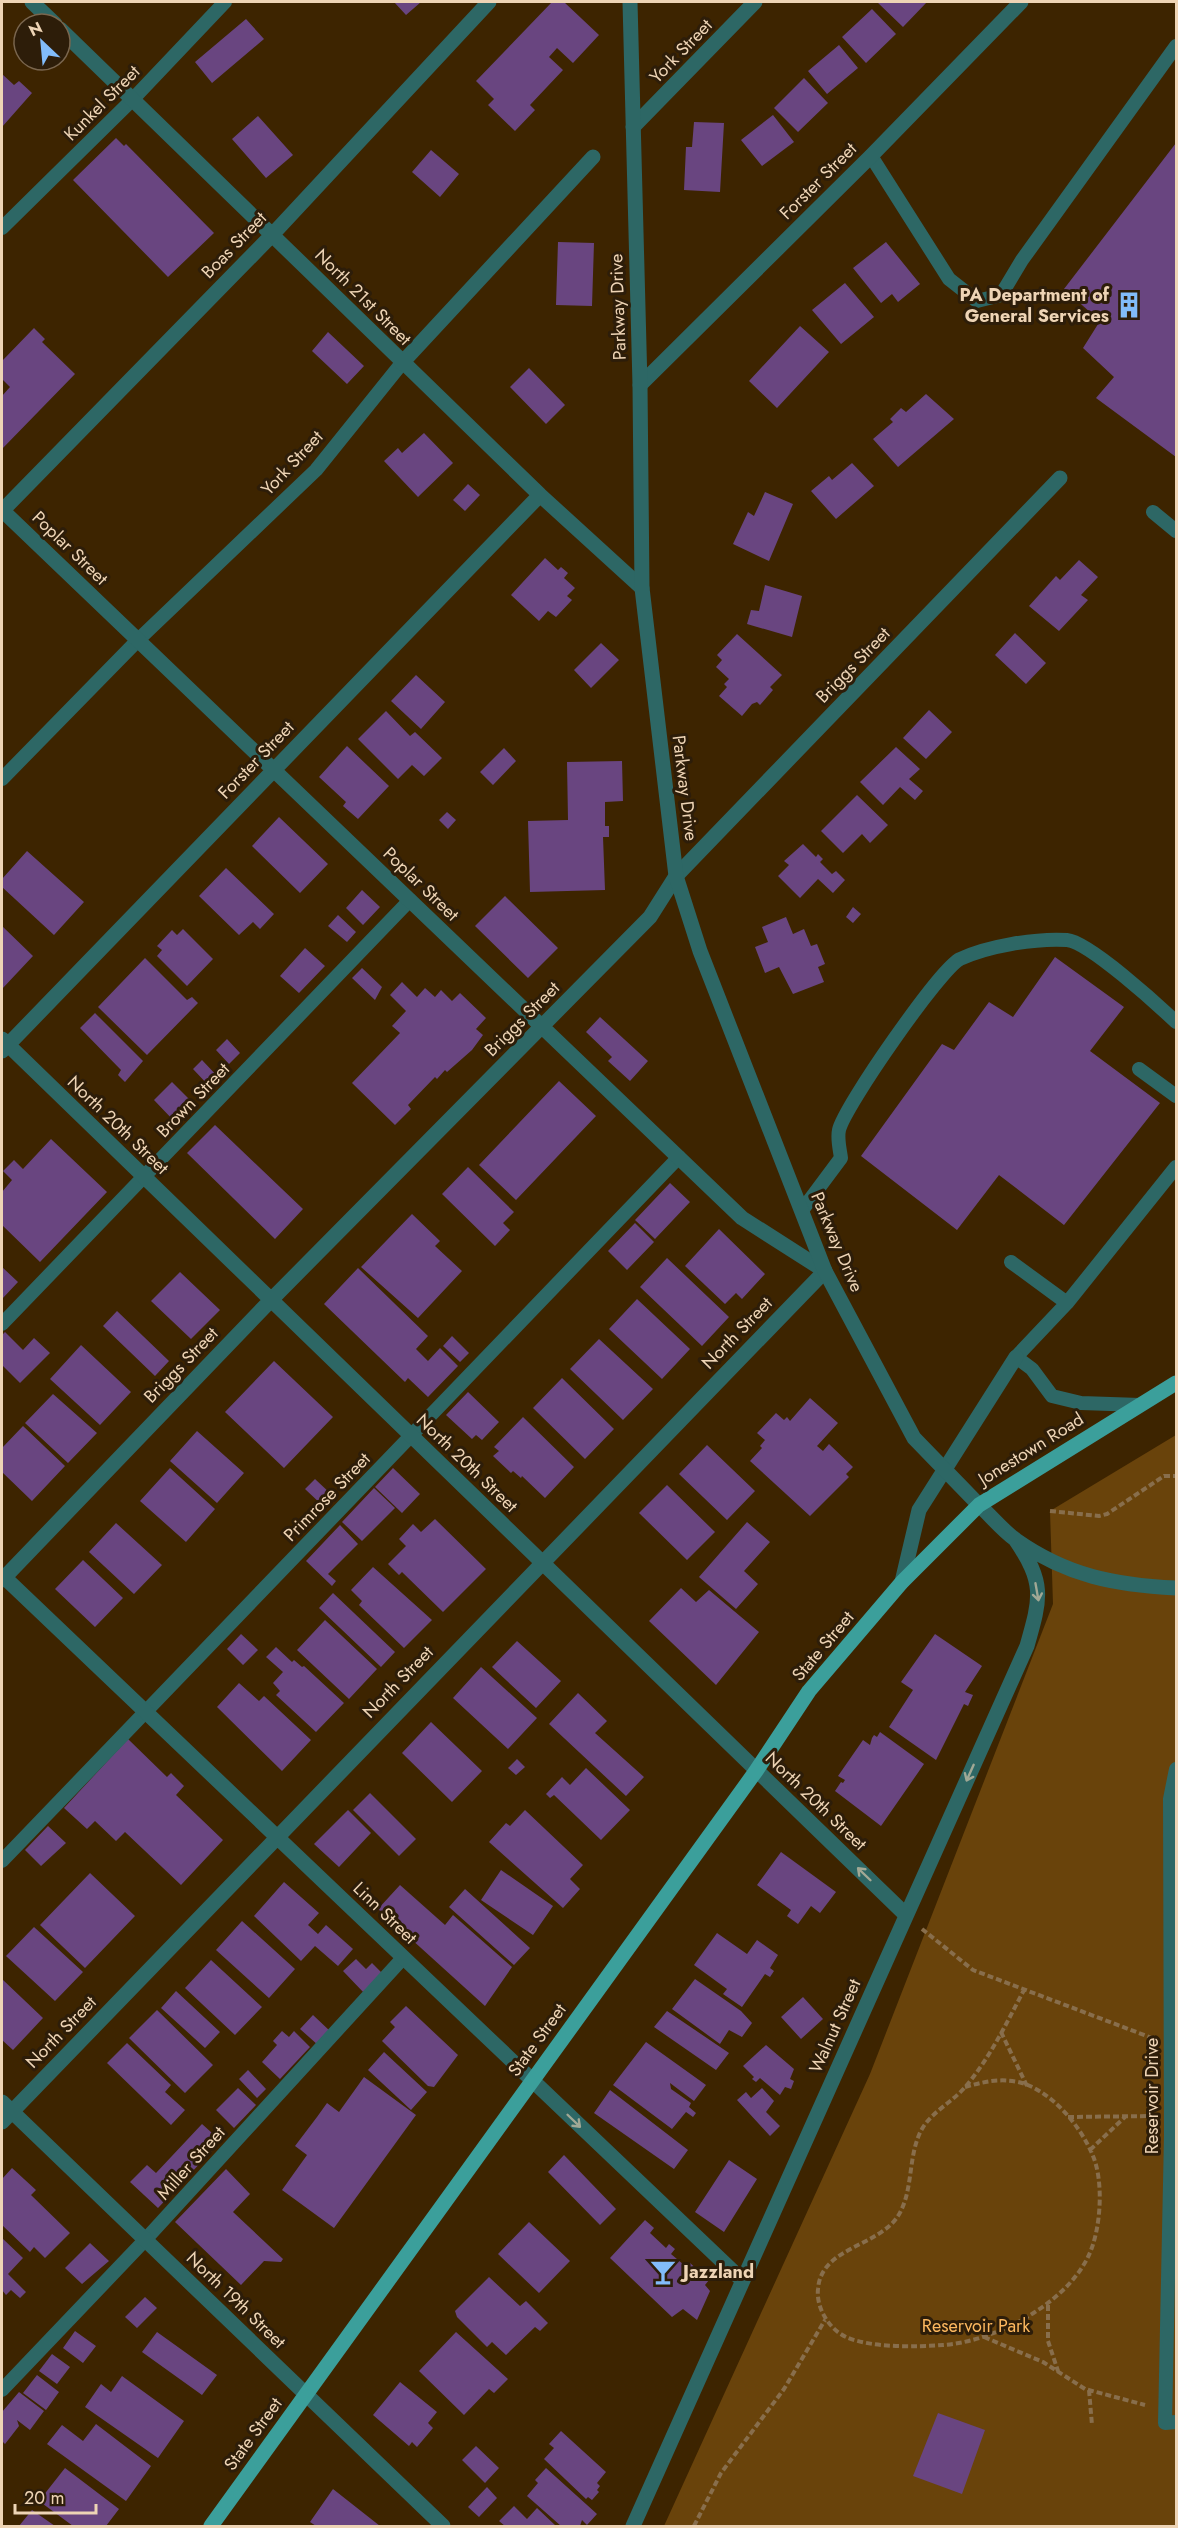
<svg xmlns="http://www.w3.org/2000/svg" width="1178" height="2528" viewBox="0 0 1178 2528" font-family="Jost,sans-serif">
	<style>
		.green { fill: #69430b }
		.building { fill: #694580 }
		.lines { fill: none; stroke-linecap: round; stroke-linejoin: round }
		.path { stroke: #886e4c; stroke-width: 4; stroke-dasharray: 6 3; stroke-linecap: butt }
		.service { stroke: #2d6765; stroke-width: 14 }
		.minor { stroke: #2d6765; stroke-width: 15 }
		.tertiary { stroke: #2d6765; stroke-width: 15 }
		.primary { stroke: #3b9f9b; stroke-width: 15 }
		.oneway { stroke: #a1a895 }
		.labels { text-anchor: middle; dominant-baseline: central; stroke-width: 6; stroke-linejoin: round; paint-order: stroke }
		.street-label { font-size: 18px; fill: #eed4b5; stroke: #2d1d09 }
		.poi-label { font-size: 18px; font-weight: bold; fill: #eed4b5; stroke: #2d1d09; text-anchor: end }
		.park-label { font-size: 18px; fill: #fdb85f; stroke: #2d1d09 }
	</style>
	<rect width="100%" height="100%" fill="#3d2400"/>
	<path class="green" d="M1176 1435V2526H664L870 2074 1053 1604 1050 1511Z"/>
	<path class="building" d="M394 2H421L406 15Z
		M552 2H564L599 35 573 63 557 48 549 57 563 70 530 105 535 110 515 131 488 105 494 99 476 81Z
		M877 2H927L903 27Z
		M872 9 896 34 866 63 842 37Z
		M246 19 264 39 212 83 195 62Z
		M839 45 858 68 827 94 808 71Z
		M2 74 14 85 19 81 32 93 2 127Z
		M804 78 828 103 798 132 774 108Z
		M773 115 794 142 762 166 741 140Z
		M258 116 293 155 266 178 232 139Z
		M694 122 724 123 720 192 684 190 686 147H692Z
		M116 138 124 146 126 144 214 233 168 277 73 180Z
		M1176 143V457L1096 398 1114 377 1083 348 1100 321 1064 289Z
		M431 150 459 174 440 197 412 172Z
		M558 242 594 243 592 306 556 305Z
		M886 242 920 284 898 302 892 294 881 303 853 268Z
		M845 283 874 317 841 344 812 310Z
		M800 326 829 352 777 408 749 381Z
		M34 328 45 339 42 342 75 374 2 449V396L10 387 2 379V361Z
		M328 332 364 366 347 384 312 351Z
		M529 368 565 405 546 424 510 387Z
		M926 394 954 419 898 467 873 439 893 422 890 419 901 408 906 412Z
		M424 433 453 463 418 497 384 461 398 448 402 453Z
		M852 463 874 486 836 519 811 491 829 476 832 480Z
		M468 484 480 495 465 511 453 500Z
		M765 492 793 504 769 561 733 544 748 512 754 516Z
		M545 558 558 570 561 567 568 573 564 578 575 588 567 596 572 600 556 617 548 611 539 621 511 595Z
		M1079 560 1098 577 1081 595 1088 600 1059 631 1029 606 1056 576 1060 580Z
		M765 585 802 596 792 637 747 624 751 610 759 611Z
		M1015 633 1046 663 1026 684 995 655Z
		M737 634 782 675 770 687 773 690 760 705 757 702 752 704 742 716 719 696 727 687 724 684 729 679 716 667 722 660 717 655Z
		M601 643 619 660 591 688 574 670Z
		M416 675 445 702 421 729 391 701Z
		M929 710 952 732 926 759 903 738Z
		M386 711 410 736 415 732 442 758 424 776 412 765 398 779 358 739Z
		M347 746 389 786 358 819 343 806 346 802 319 777Z
		M896 747 920 769 909 779 923 791 915 800 900 787 883 805 860 782Z
		M504 748 516 761 493 785 480 772Z
		M622 761 623 801 605 802V826H609V837H603L605 890 530 892 528 821 568 820 567 762Z
		M857 795 888 825 870 843 862 834 843 853 821 831Z
		M447 812 456 820 448 829 439 820Z
		M279 817 328 864 300 893 252 846Z
		M803 844 816 857 818 854 823 859 820 862 832 874 836 871 845 880 833 893 818 879 800 898 778 876 789 865 784 861Z
		M27 851 84 902 54 935 2 887V879Z
		M226 868 274 914 260 929 253 922 239 935 199 896Z
		M362 890 380 907 363 925 346 908Z
		M505 896 558 948 528 978 475 926Z
		M853 907 861 914 853 923 846 917Z
		M338 915 356 932 347 942 328 926Z
		M786 917 793 934 804 929 811 946 817 944 825 964 818 967 824 982 793 994 779 967 765 973 755 947 768 942 762 927Z
		M2 926 33 956 2 989Z
		M183 929 213 959 187 986 157 956 162 950 157 946 172 930 177 935Z
		M305 948 325 966 299 993 280 976Z
		M1055 957 1124 1007 1090 1051 1160 1103 1064 1225 999 1175 957 1230 861 1156 942 1044 954 1050 989 1002 1013 1017Z
		M145 958 187 1000 192 997 198 1003 147 1055 98 1007Z
		M362 968 382 987 375 1000 352 978Z
		M402 982 417 997 425 988 435 997 441 990 452 1001 460 993 486 1018 476 1029 483 1035 472 1050 447 1072 445 1070 437 1079 435 1077 408 1105 411 1109 395 1125 352 1083 400 1033 392 1026 406 1011 390 995Z
		M95 1013 143 1061 125 1082 118 1075 121 1070 80 1028Z
		M600 1017 648 1061 630 1081 608 1061 612 1057 586 1032Z
		M227 1039 240 1053 229 1064 216 1050Z
		M202 1060 219 1078 210 1087 193 1069Z
		M559 1081 596 1116 516 1200 479 1165Z
		M172 1082 194 1104 175 1122 154 1100Z
		M215 1125 303 1209 275 1239 187 1153Z
		M51 1139 107 1192 40 1262 2 1225V1192L12 1180 3 1171 14 1160 23 1169Z
		M468 1167 514 1212 503 1223 510 1230 495 1246 442 1194Z
		M670 1183 690 1202 655 1239 635 1220Z
		M412 1214 440 1241 435 1246 462 1271 418 1318 361 1267Z
		M635 1223 654 1242 627 1270 608 1251Z
		M719 1229 765 1274 742 1299 736 1293 725 1304 685 1266Z
		M667 1258 729 1317 702 1346 640 1287Z
		M2 1267 18 1282 2 1299Z
		M358 1268 428 1336 416 1349 428 1361 440 1348 458 1366 428 1397 408 1378 405 1382 324 1304Z
		M180 1272 220 1310 191 1339 151 1301Z
		M637 1299 690 1349 662 1379 609 1329Z
		M117 1311 169 1361 155 1376 103 1326Z
		M5 1332 23 1350 34 1338 50 1353 20 1383 2 1365V1335Z
		M452 1336 469 1353 460 1362 443 1346Z
		M599 1339 653 1389 623 1420 570 1369Z
		M81 1345 131 1392 100 1425 50 1379Z
		M274 1361 333 1417 284 1468 225 1412Z
		M562 1378 614 1429 585 1459 533 1408Z
		M468 1392 499 1422 482 1440 476 1435 472 1439 446 1415Z
		M53 1394 97 1433 68 1463 25 1423Z
		M810 1398 838 1423 817 1446 823 1451 829 1444 853 1467 846 1474 849 1477 810 1516 750 1461 762 1448 760 1446 765 1440 757 1433 776 1413 784 1420 787 1417 790 1421Z
		M523 1417 574 1467 545 1498 522 1476 521 1478 513 1471 511 1473 493 1456 499 1451 494 1447Z
		M23 1426 65 1466 32 1501 2 1472V1448Z
		M197 1431 244 1473 217 1503 170 1461Z
		M707 1445 755 1491 727 1520 679 1474Z
		M170 1468 215 1509 186 1542 140 1501Z
		M393 1468 420 1494 402 1513 375 1487Z
		M315 1479 332 1495 322 1505 305 1489Z
		M667 1485 715 1532 687 1560 639 1513Z
		M374 1488 395 1508 362 1541 342 1522Z
		M435 1519 486 1569 443 1612 402 1572 399 1575 388 1564 406 1546 399 1539 413 1524 421 1532Z
		M747 1522 770 1542 744 1571 758 1584 736 1609 699 1577Z
		M116 1523 162 1565 134 1594 89 1552Z
		M340 1525 358 1544 328 1574 336 1581 332 1586 306 1561Z
		M83 1560 123 1598 95 1627 55 1589Z
		M373 1567 432 1620 404 1648 359 1605 362 1601 351 1590Z
		M681 1588 696 1602 709 1590 759 1632 716 1685 649 1621Z
		M333 1593 395 1652 381 1667 319 1608Z
		M325 1620 377 1669 349 1699 297 1650Z
		M241 1634 258 1650 243 1665 227 1649Z
		M935 1634 982 1666 965 1692 973 1695 968 1706 964 1704 936 1760 889 1727 913 1690 901 1682Z
		M517 1641 561 1681 536 1708 492 1667Z
		M276 1647 292 1662 294 1660 302 1667 304 1666 344 1703 316 1732 276 1695 280 1691 273 1683 283 1672 266 1657Z
		M481 1667 537 1718 508 1749 453 1698Z
		M239 1683 259 1701 264 1696 311 1740 282 1771 217 1707Z
		M578 1693 607 1721 595 1733 644 1777 626 1796 549 1724Z
		M431 1722 482 1771 452 1802 402 1753Z
		M880 1732 924 1764 881 1826 835 1791 841 1782 843 1783 845 1780 838 1776 863 1740 870 1745 872 1738 874 1735 877 1737Z
		M128 1739 167 1777 171 1773 184 1786 176 1795 223 1840 181 1885 125 1832 116 1841 95 1821 87 1829 64 1808Z
		M517 1759 525 1767 516 1775 508 1768Z
		M586 1768 630 1810 601 1840 554 1795 550 1798 546 1794 562 1777 570 1785Z
		M370 1793 416 1839 399 1856 353 1810Z
		M348 1810 371 1833 339 1867 314 1844Z
		M525 1810 583 1865 570 1879 580 1889 563 1908 489 1842 506 1823 510 1826Z
		M48 1826 66 1843 41 1866 25 1850Z
		M781 1852 836 1892 820 1913 811 1906 798 1924 787 1916 791 1910 757 1885Z
		M501 1870 553 1906 533 1935 481 1900Z
		M90 1873 135 1916 85 1968 40 1925Z
		M284 1882 319 1913 308 1925 318 1934 326 1925 353 1949 338 1966 315 1946 301 1961 254 1916Z
		M400 1885 445 1925 453 1915 512 1967 485 2006 378 1909Z
		M465 1889 530 1948 514 1965 449 1907Z
		M242 1921 295 1969 269 1998 216 1950Z
		M34 1927 83 1972 55 2001 6 1956Z
		M717 1933 747 1954 757 1940 778 1955 770 1968 774 1971 770 1977 765 1974 742 2007 723 1994 727 1989 694 1965Z
		M356 1959 366 1969 372 1963 384 1975 365 1994 343 1971Z
		M211 1960 262 2007 235 2035 185 1988Z
		M2 1979 43 2018 13 2050 2 2040Z
		M695 1979 741 2011 752 2023 742 2037 729 2030 720 2044 672 2009Z
		M176 1991 220 2032 205 2048 161 2008Z
		M803 1997 823 2019 801 2039 781 2017Z
		M406 2006 458 2055 434 2087 428 2086 382 2041 395 2027 390 2022Z
		M157 2010 213 2065 185 2093 129 2038Z
		M667 2011 729 2053 716 2070 654 2027Z
		M313 2015 331 2032 318 2045 300 2029Z
		M282 2031 289 2037 294 2031 310 2047 280 2079 262 2062 277 2045 273 2041Z
		M646 2042 706 2085 694 2101 670 2083 671 2089 691 2103 689 2107 696 2113 693 2117 686 2112 672 2129 613 2085Z
		M127 2043 171 2085 165 2092 185 2110 171 2125 107 2063Z
		M766 2045 794 2069 790 2079 794 2081 791 2089 785 2087 780 2095 760 2078 756 2082 752 2079 754 2077 743 2066Z
		M384 2052 427 2092 411 2110 368 2070Z
		M248 2070 266 2089 257 2098 239 2079Z
		M364 2077 416 2115 334 2228 282 2190 307 2155 295 2146 317 2117 327 2103 339 2112Z
		M238 2088 256 2105 234 2128 216 2110Z
		M762 2088 774 2101 766 2112 780 2126 770 2136 737 2100 746 2092 751 2098Z
		M610 2090 688 2150 674 2169 594 2113Z
		M202 2124 221 2141 158 2208 130 2182 147 2165 156 2173Z
		M564 2155 616 2209 600 2225 548 2172Z
		M729 2160 757 2179 724 2232 695 2212Z
		M12 2168 36 2190 31 2195 70 2233 45 2258 34 2247 30 2252 2 2225V2179Z
		M226 2169 250 2194 233 2212 283 2259 281 2262 264 2261 241 2285 175 2222Z
		M645 2220 654 2228 650 2233 666 2248 669 2244 675 2249 671 2254 684 2265 690 2263 709 2280 705 2285 710 2291 697 2320 683 2309 672 2317 610 2258Z
		M529 2222 570 2261 539 2293 498 2254Z
		M2 2238 23 2258 8 2274 26 2292 20 2298 11 2290 6 2295 2 2290Z
		M90 2243 109 2261 82 2284 65 2268Z
		M489 2277 520 2306 526 2301 548 2323 540 2331 535 2327 506 2355 492 2342 487 2347 457 2317 455 2311Z
		M145 2297 157 2308 137 2328 125 2317Z
		M75 2331 96 2346 83 2363 63 2348Z
		M157 2332 217 2375 202 2395 142 2352Z
		M456 2332 508 2379 494 2393 489 2389 464 2415 419 2371Z
		M52 2354 70 2367 57 2384 39 2371Z
		M37 2375 59 2392 46 2410 23 2393Z
		M122 2376 184 2421 158 2458 85 2407 101 2384 111 2392Z
		M400 2382 437 2412 428 2423 433 2428 417 2447 412 2442 409 2446 373 2415Z
		M19 2392 44 2411 30 2430 17 2420 19 2426 5 2444 2 2441V2412Z
		M938 2413 985 2430 962 2494 913 2476Z
		M96 2424 151 2466 126 2501 47 2444 62 2425 83 2441Z
		M561 2431 606 2472 597 2483 600 2486 597 2490 599 2492 592 2500 588 2497 586 2499 544 2459 554 2448 549 2444Z
		M476 2446 499 2468 485 2483 462 2460Z
		M65 2468 119 2509 106 2526H73L39 2501Z
		M546 2468 597 2514 587 2525 582 2520 580 2526H561L527 2496 538 2483 535 2480Z
		M487 2487 497 2498 479 2517 468 2507Z
		M333 2489 380 2526H316L310 2522Z
		M514 2506 527 2519 537 2508 556 2526H505L499 2521Z
		M32 2510 55 2526H19Z"/>
	<g class="lines">
		<path class="path" d="M1050 1511 1099 1516 1107 1514 1164 1476H1176
			M922 1929 973 1970 1152 2038
			M1001 2032 1027 2086
			M965 2087C983 2082 999 2078 1018 2082 1050 2089 1081 2126 1093 2156 1104 2182 1101 2231 1088 2257 1074 2285 1048 2305 1022 2320 997 2333 971 2343 943 2345 917 2347 870 2348 846 2337 829 2329 816 2308 818 2289 821 2247 878 2247 898 2216 913 2192 908 2161 919 2135 928 2113 951 2104 966 2086 990 2058 1007 2022 1024 1990
			M1068 2117 1151 2116
			M1090 2150 1125 2117
			M1048 2305V2341L1058 2371
			M984 2337 1043 2362 1085 2389 1145 2405
			M1089 2390 1092 2425
			M694 2526 721 2473 784 2389 825 2320"/>
		<path class="service" d="M871 156 949 279 977 301 1001 295 1022 260 1176 46
			M2 228 133 99 225 2
			M1153 512 1176 531
			M2 779 138 640 316 470 402 363
			M1139 1069 1176 1096
			M803 1209 841 1158C840 1150 837 1139 839 1130 844 1107 940 969 960 959 988 946 1036 938 1067 940 1089 942 1158 1005 1176 1022
			M1011 1262 1067 1303
			M2 1324 410 900
			M1140 1405 1081 1403 1052 1396 1032 1369 1016 1357 1067 1303 1176 1167
			M1176 1769 1170 1799 1171 2136 1165 2423 1176 2422
			M2 1861 679 1157
			M2 2390 145 2240 403 1958"/>
		<path class="minor" d="M32 2 55 24
			M60 29 540 495 642 588
			M633 127 755 2
			M402 363 593 157
			M640 385 871 156 1021 2
			M2 510 742 1218 825 1271 2 2122
			M2 511 272 235 489 2
			M2 1039 906 1915
			M2 1051 540 495
			M979 1505C991 1516 1002 1530 1016 1540 1067 1576 1115 1585 1176 1588
			M2 1575 742 2280
			M2 1580 271 1300 650 917 676 876 1060 478
			M902 1582 919 1510 1016 1357
			M2 2102 443 2526
			M633 2526 1027 1646C1041 1597 1045 1583 1015 1539"/>
		<path class="tertiary" d="M630 2 640 385 642 588 676 876 700 951 825 1271 914 1438 979 1505"/>
		<path class="primary" d="M211 2526 756 1771 809 1691 902 1582 979 1505 1176 1383"/>
	</g>
	<defs><path id="oneway-shaft" d="M-6 0H5M1.5-3L5.5 0L1.5 3" fill="none" stroke-width="1.6" stroke-linecap="round" stroke-linejoin="round" transform="scale(1.5)"/></defs>
	<g class="oneway">
		<use href="#oneway-shaft" transform="translate(1037 1592) rotate(80)"/>
		<use href="#oneway-shaft" transform="translate(970 1773) rotate(114)"/>
		<use href="#oneway-shaft" transform="translate(864 1874) rotate(-136)"/>
		<use href="#oneway-shaft" transform="translate(574 2121) rotate(44)"/>
	</g>
	<defs>
		<g id="building-bare" transform="scale(2.07)"><path d="M-4-6H4V6H1V3H-1V6H-4ZM-2.5-4.3h1.7v1.8h-1.7ZM.8-4.3h1.7v1.8H.8ZM-2.5-1h1.7V.8h-1.7ZM.8-1h1.7V.8H.8Z" fill="#82bcfa" stroke="#2d1d09" stroke-width="2.5" paint-order="stroke"/></g>
		<g id="bar-bare" transform="scale(2.07)"><path d="M-6-5H6L.8 .8V4.5H3.5V6h-7V4.5H-.8V.8Z" fill="#82bcfa" stroke="#2d1d09" stroke-width="2.5" paint-order="stroke"/></g>
	</defs>
	<g fill-rule="evenodd">
		<use href="#building-bare" x="1129" y="305"/>
		<use href="#bar-bare" x="663" y="2272"/>
	</g>
	<g class="labels">
		<g class="street-label">
			<text transform="translate(681 51) rotate(-46)">York Street</text>
			<text transform="translate(102 103) rotate(-45)">Kunkel Street</text>
			<text transform="translate(818 181) rotate(-45)">Forster Street</text>
			<text transform="translate(234 245) rotate(-46)">Boas Street</text>
			<text transform="translate(363 297) rotate(45)">North 21st Street</text>
			<text transform="translate(618 307) rotate(-92)">Parkway Drive</text>
			<text transform="translate(292 463) rotate(-47)">York Street</text>
			<text transform="translate(70 548) rotate(44)">Poplar Street</text>
			<text transform="translate(853 665) rotate(-46)">Briggs Street</text>
			<text transform="translate(256 760) rotate(-46)">Forster Street</text>
			<text transform="translate(685 788) rotate(83)">Parkway Drive</text>
			<text transform="translate(421 884) rotate(44)">Poplar Street</text>
			<text transform="translate(522 1019) rotate(-45)">Briggs Street</text>
			<text transform="translate(193 1100) rotate(-46)">Brown Street</text>
			<text transform="translate(118 1125) rotate(44)">North 20th Street</text>
			<text transform="translate(837 1242) rotate(67)">Parkway Drive</text>
			<text transform="translate(737 1333) rotate(-46)">North Street</text>
			<text transform="translate(181 1365) rotate(-46)">Briggs Street</text>
			<text transform="translate(1031 1449) rotate(-32)">Jonestown Road</text>
			<text transform="translate(467 1463) rotate(44)">North 20th Street</text>
			<text transform="translate(327 1497) rotate(-46)">Primrose Street</text>
			<text transform="translate(823 1646) rotate(-50)">State Street</text>
			<text transform="translate(398 1682) rotate(-46)">North Street</text>
			<text transform="translate(816 1801) rotate(44)">North 20th Street</text>
			<text transform="translate(385 1913) rotate(44)">Linn Street</text>
			<text transform="translate(835 2026) rotate(-66)">Walnut Street</text>
			<text transform="translate(61 2032) rotate(-46)">North Street</text>
			<text transform="translate(537 2040) rotate(-54)">State Street</text>
			<text transform="translate(1152 2096) rotate(-90)">Reservoir Drive</text>
			<text transform="translate(191 2163) rotate(-48)">Miller Street</text>
			<text transform="translate(236 2300) rotate(44)">North 19th Street</text>
			<text transform="translate(253 2434) rotate(-54)">State Street</text>
		</g>
		<g class="poi-label">
			<text x="1109" y="295">PA Department of<tspan x="1109" dy="21">General Services</tspan></text>
			<text x="683" y="2272" text-anchor="start">Jazzland</text>
		</g>
		<g class="park-label">
			<text x="976" y="2326">Reservoir Park</text>
		</g>
	</g>
	<rect width="1178" height="2528" fill="none" stroke="#eed4b5" stroke-width="6"/>
	<g transform="translate(42 42) rotate(334)"><circle r="28" fill="#2d1d09" stroke="#7a664e" stroke-width="1.5"/>
	<path d="M0-4.5L10 22L0 15L-10 22Z" fill="#82bcfa"/>
	<text y="-9" font-size="16" font-weight="bold" text-anchor="middle" fill="#eed4b5">N</text>
	</g>
	<path d="M15 2504v9h81v-9" fill="none" stroke="#eed4b5" stroke-width="3"/>
	<text x="24" y="2504" font-size="18" fill="#eed4b5" stroke="#2d1d09" stroke-width="4.5" paint-order="stroke">20 m</text>
</svg>
